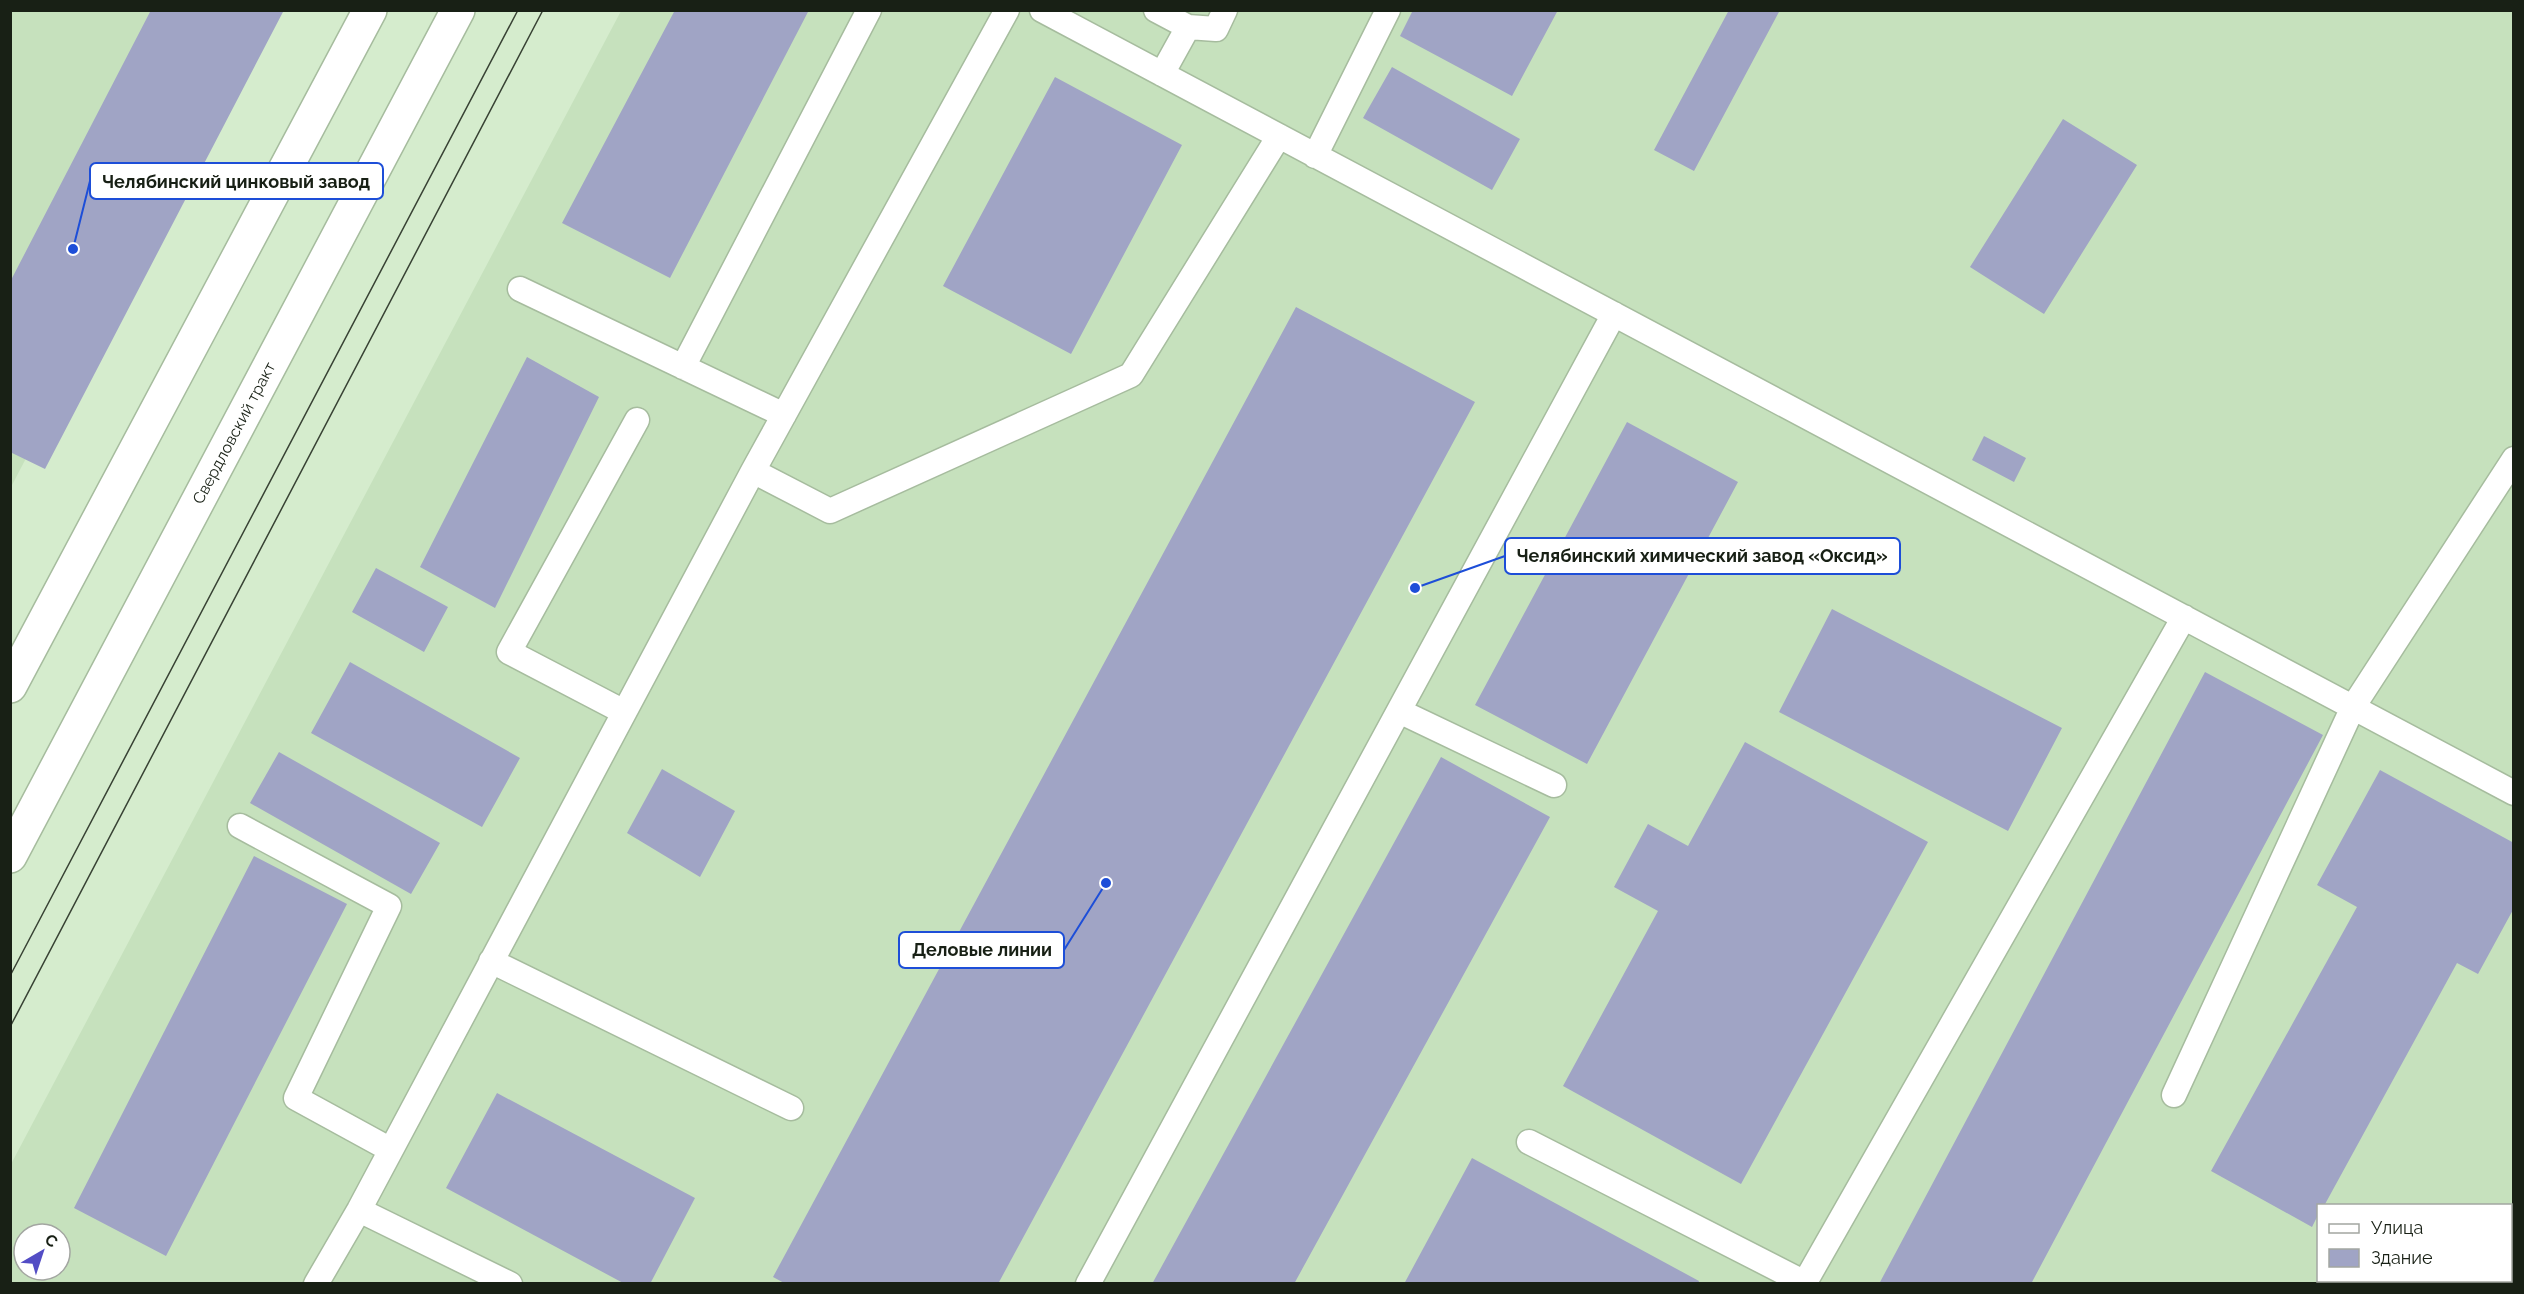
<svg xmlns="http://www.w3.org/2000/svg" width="2524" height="1294" viewBox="0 0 2524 1294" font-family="Raleway,sans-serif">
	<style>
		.built { fill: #c6e1bd; fill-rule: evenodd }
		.building { fill: #a0a4c5 }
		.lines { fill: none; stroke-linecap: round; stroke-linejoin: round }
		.service-casing { stroke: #a6bc9e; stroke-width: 27 }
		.primary-casing { stroke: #a6bc9e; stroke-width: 36 }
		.service { stroke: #fff; stroke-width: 24 }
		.primary { stroke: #fff; stroke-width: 33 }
		.tram { stroke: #384234; stroke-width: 1.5 }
		.labels { text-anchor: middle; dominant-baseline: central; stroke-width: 4.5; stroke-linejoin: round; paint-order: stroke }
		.street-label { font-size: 16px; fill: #182015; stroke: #fff }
		.leader { fill: none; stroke: #1d4ed8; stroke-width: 2 }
		.callout-dot { fill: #1d4ed8; stroke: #fff; stroke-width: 2 }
		.callout { fill: #fff; stroke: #1d4ed8; stroke-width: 2 }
		.callout-label { font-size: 18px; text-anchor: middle; font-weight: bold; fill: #182015 }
	</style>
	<rect width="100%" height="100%" fill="#d5eccd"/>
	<path class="built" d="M11 11H260L11 487Z
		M621 11H2513V1283L11 1284 10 1166ZM2318 1206H2510V1280H2318ZM24 1234H60V1270H24Z"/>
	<path class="building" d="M151 10H284L45 469 10 452V282Z
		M675 10H809L670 278 562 223Z
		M1413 10H1558L1512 96 1400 36Z
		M1729 10H1780L1694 171 1654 150Z
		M1392 67 1520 139 1492 190 1363 118Z
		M1055 77 1182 145 1071 354 943 286Z
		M2063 119 2137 165 2044 314 1970 267Z
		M1296 307 1475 402 998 1284H786L773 1277Z
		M527 357 599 397 495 608 420 567Z
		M1627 422 1738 482 1587 764 1475 705Z
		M1984 436 2026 458 2014 482 1972 460Z
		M376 568 448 607 424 652 352 612Z
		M1832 609 2062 728 2008 831 1779 712Z
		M350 662 520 758 482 827 311 733Z
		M2205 672 2323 735 2031 1284H1879Z
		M1745 742 1928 842 1741 1184 1563 1086 1658 911 1614 887 1648 824 1688 846Z
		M279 752 440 843 411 894 250 803Z
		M1441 757 1550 817 1294 1284H1152Z
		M662 769 735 811 700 877 627 833Z
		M2380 770 2514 843V908L2478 974 2457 963 2324 1206H2318V1215L2312 1227 2211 1171 2357 907 2317 885Z
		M254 856 347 904 166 1256 74 1208Z
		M497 1093 695 1198 650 1284H625L446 1188Z
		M1472 1158 1699 1281 1698 1284H1404Z"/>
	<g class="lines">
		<g class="service-casing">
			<path id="service" d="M1042 10 2514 793
				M1156 10 1188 27
				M1162 74 1188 27 1216 29 1225 10
				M1315 156 1388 10
				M520 289 784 415
				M683 367 869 10
				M753 471 830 511 1131 375 1279 136
				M1399 711 1554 785
				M624 712 509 652 637 420
				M240 826 389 906 296 1098 391 1150
				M491 961 791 1108
				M2174 1095 2353 707 2514 459
				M1529 1142 1805 1283
				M359 1210 510 1284
				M316 1284 359 1210 753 471 1007 10
				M1088 1284 1614 314
				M1804 1284 2184 617"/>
		</g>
		<g class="primary-casing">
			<path id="primary" d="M10 686 370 10
				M10 856 458 10"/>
		</g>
		<use href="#service" class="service"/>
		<use href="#primary" class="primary"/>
		<path class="tram" d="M10 976 518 10
			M10 1027 543 10"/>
	</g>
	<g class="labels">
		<g class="street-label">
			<text transform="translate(234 433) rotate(-62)">Свердловский тракт</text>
		</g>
	</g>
	<path class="leader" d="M73 249L90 181M1415 588L1505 556M1106 883L1064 950"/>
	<g class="callout-dot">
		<circle cx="73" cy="249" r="6"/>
		<circle cx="1415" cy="588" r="6"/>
		<circle cx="1106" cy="883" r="6"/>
	</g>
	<g class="callout">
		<rect x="90" y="163" width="293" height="36" rx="6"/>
		<rect x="1505" y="538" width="395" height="36" rx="6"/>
		<rect x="899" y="932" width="165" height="36" rx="6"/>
	</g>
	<g class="callout-label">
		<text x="236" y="188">Челябинский цинковый завод</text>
		<text x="1702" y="562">Челябинский химический завод «Оксид»</text>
		<text x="982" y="956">Деловые линии</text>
	</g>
	<rect width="2524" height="1294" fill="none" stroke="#182015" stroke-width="24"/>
	<rect x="2317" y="1204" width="195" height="78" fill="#ffffff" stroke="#a3a6a1" stroke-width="1.5"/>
	<rect x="2329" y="1224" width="30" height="9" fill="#ffffff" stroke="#a3a6a1" stroke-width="1.5"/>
	<text x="2371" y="1234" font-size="18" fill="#182015">Улица</text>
	<rect x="2329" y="1249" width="30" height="18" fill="#a0a4c5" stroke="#a3a6a1" stroke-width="1.5"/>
	<text x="2371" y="1264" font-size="18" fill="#182015">Здание</text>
	<g transform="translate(42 1252) rotate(39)"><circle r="28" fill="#ffffff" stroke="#a3a6a1" stroke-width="1.5"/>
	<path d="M0-4.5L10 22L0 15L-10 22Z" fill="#534dc5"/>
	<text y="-9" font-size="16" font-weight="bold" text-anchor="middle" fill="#182015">С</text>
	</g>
</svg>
